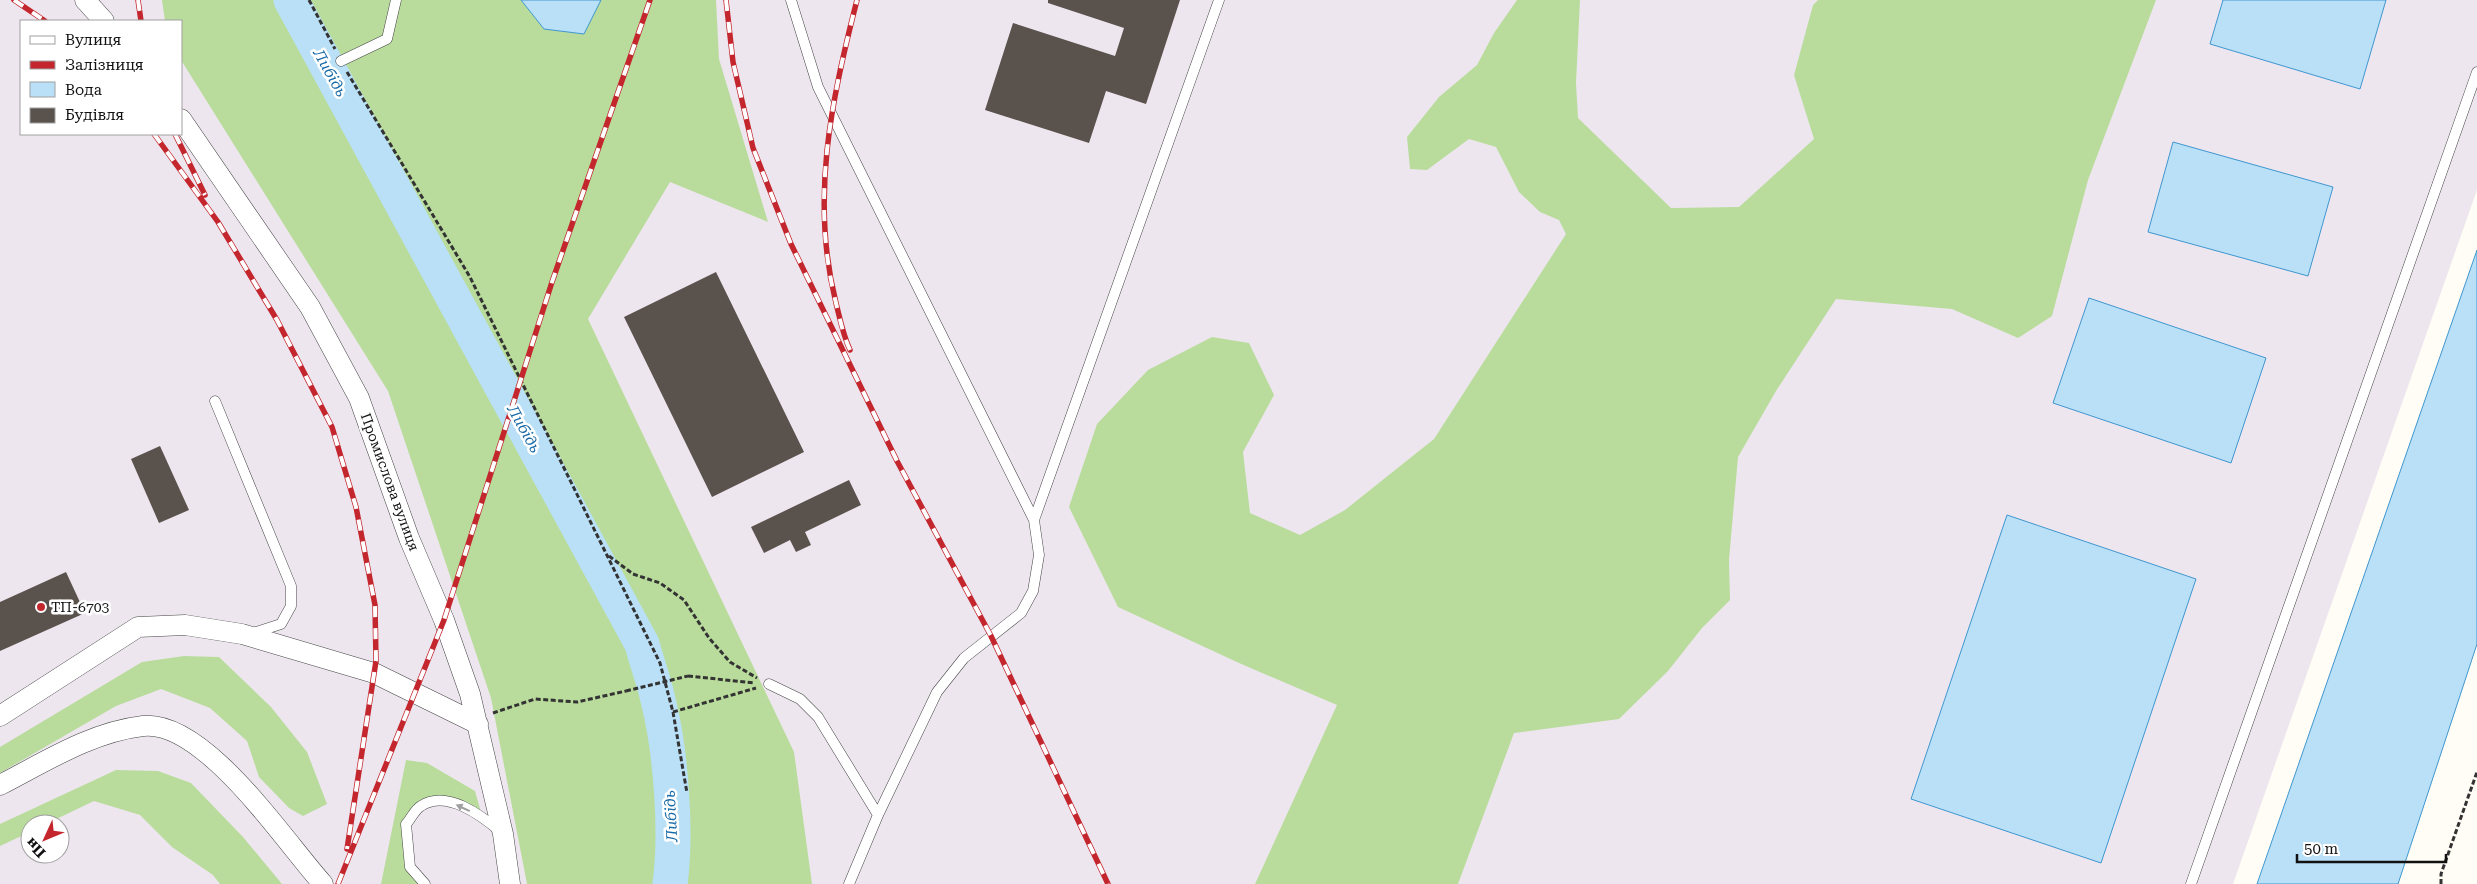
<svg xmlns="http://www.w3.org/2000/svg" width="2477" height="884" viewBox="0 0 2477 884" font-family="'Roboto Serif',serif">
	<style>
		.industrial { fill: #eee6ef; fill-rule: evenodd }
		.forest { fill: #b9dc9c }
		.water { fill: #b9e0f7; stroke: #3f96cf }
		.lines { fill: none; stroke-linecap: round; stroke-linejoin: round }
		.river { stroke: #b9e0f7; stroke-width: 35 }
		.building { fill: #5a524d }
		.service-casing { stroke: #444; stroke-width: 11 }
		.minor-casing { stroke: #444; stroke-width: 21 }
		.path { stroke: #333; stroke-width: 3; stroke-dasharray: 5 2.5; stroke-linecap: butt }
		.service { stroke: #fff; stroke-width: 10 }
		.minor { stroke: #fff; stroke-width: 20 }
		.rail-casing { stroke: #c4262e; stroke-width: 5.5 }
		.rail { stroke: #fff; stroke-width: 4; stroke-dasharray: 11; stroke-linecap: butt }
		.path-bridge { stroke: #333; stroke-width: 3; stroke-dasharray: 5 2.5; stroke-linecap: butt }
		.oneway { fill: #a0a0a0 }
		.poi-dot { fill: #c4262e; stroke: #fff; stroke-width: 2 }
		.labels { text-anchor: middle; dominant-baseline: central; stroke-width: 5; stroke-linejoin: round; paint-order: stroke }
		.street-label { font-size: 14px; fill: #111; stroke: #fff }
		.poi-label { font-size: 14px; fill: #111; stroke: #fff; text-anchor: start }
		.water-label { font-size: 15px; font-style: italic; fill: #1768a6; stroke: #fff }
	</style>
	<rect width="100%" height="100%" fill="#fffdf5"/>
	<path class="industrial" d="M0 0H2477V190L2233 884H0ZM21 21H181V134H21ZM30 824H60V854H30Z"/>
	<path class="forest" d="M162 0H521L544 29 583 34 601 0H716L719 59 768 222 670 182 588 319 794 752 812 884H527L491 698 388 391 181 60V21H165Z
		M1517 0H1580L1576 83 1578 118 1671 208 1739 207 1814 139 1794 75 1813 5 1818 0H2156L2088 180 2052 316 2018 338 1952 309 1836 299 1776 391 1738 457 1729 560 1730 600 1702 628 1668 671 1619 719 1514 733 1458 884H1255L1337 705 1239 663 1118 607 1069 507 1097 424 1148 370 1212 337 1249 343 1274 395 1243 452 1250 513 1300 535 1345 510 1434 439 1566 234 1559 220 1540 212 1519 192 1496 147 1469 139 1427 170 1410 169 1407 137 1439 97 1477 65 1494 33Z
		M184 656 219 657 271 707 307 752 327 804 303 816 289 808 259 777 247 741 210 708 161 689 116 706 0 773V747L142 662Z
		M406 760 427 763 475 791 482 816 449 801 420 806 407 824 410 867 425 884H381Z
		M116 770 158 771 191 783 243 837 282 884H220L213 875 172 847 140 815 94 801 46 824H30V832L0 846V824Z"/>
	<path class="water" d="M521 0H601L584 34 544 29Z
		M2223 0H2386L2360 89 2210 44Z
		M2173 142 2333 187 2308 276 2148 232Z
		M2477 250V644L2398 884H2257Z
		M2089 298 2266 358 2231 463 2053 403Z
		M2007 515 2196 579 2101 863 1911 799Z"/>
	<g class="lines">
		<path class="river" d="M291 0 642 644C647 663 654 681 658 700 671 751 677 832 670 884"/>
	</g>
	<path class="building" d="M1048 0H1180L1146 104 1106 91 1089 143 985 110 1013 23 1115 56 1124 28 1048 3Z
		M716 272 804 452 712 497 624 317Z
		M160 446 189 510 159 523 131 459Z
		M849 480 861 505 805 532 811 545 796 552 790 540 764 553 751 527Z
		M66 572 85 613 0 651V602Z"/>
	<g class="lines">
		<g class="service-casing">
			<path id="service" d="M791 0 818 87 1034 520 1039 555 1033 591 1021 613 964 658 937 692 878 815 849 884
				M341 61 387 39 396 0
				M215 401 291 586V606L281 624 253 633
				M1034 520 1219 0
				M769 684 800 699 818 717 878 815
				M425 884 410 867 406 824C411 819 415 809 421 806 447 789 482 816 501 832
				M2191 884 2477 72"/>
		</g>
		<g class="minor-casing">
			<path id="minor" d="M85 0 104 21
				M181 119 310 307 359 398 409 538 444 620 470 694 503 834 510 884
				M0 716 138 627 185 625 242 634 374 673 478 724
				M0 785C45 762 91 732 143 726 204 719 285 842 323 884"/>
		</g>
		<path class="path" d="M309 0 335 49
			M347 72 470 277 660 663 673 712 687 793
			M609 556 633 574 660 583 684 600 709 638 730 662 757 678
			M688 676 755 683
			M673 712 756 688
			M493 713 535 699 577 702 626 691
			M2441 884V874L2477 772"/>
		<use href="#service" class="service"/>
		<use href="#minor" class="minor"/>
		<g class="rail-casing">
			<path id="rail" d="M14 0 45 21
				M138 0 141 21
				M726 0 733 62 753 148 791 244 897 461 991 636 1108 884
				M154 134 218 222 277 320 332 427 356 507 375 605 376 661 347 849
				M175 134 205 195
				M850 350C843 335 840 319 836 303 810 199 831 102 857 0
				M338 884 444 620 552 282 650 0"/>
		</g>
		<use href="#rail" class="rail"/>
		<path class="path-bridge" d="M626 691 688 676"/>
	</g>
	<defs><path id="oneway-solid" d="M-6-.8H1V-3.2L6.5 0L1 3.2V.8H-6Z" transform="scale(1.25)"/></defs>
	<use class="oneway" href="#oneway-solid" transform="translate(463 808) rotate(-155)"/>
	<circle class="poi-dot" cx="41" cy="607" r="5"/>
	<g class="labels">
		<g class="street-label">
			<text transform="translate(390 482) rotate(70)">Промислова вулиця</text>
		</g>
		<g class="poi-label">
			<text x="51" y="607">ТП-6703</text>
		</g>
		<g class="water-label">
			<text transform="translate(330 73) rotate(61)">Либідь</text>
			<text transform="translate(524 429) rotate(61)">Либідь</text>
			<text transform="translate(671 816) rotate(-93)">Либідь</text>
		</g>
	</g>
	<rect x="20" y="20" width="162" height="115" fill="#ffffff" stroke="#a0a0a0"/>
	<rect x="30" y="36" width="25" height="8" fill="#ffffff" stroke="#a0a0a0"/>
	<text x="65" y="45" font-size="15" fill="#111111">Вулиця</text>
	<rect x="30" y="61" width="25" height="8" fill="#c4262e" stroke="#a0a0a0"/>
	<text x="65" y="70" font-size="15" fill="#111111">Залізниця</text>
	<rect x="30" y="82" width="25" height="15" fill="#b9e0f7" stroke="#a0a0a0"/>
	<text x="65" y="95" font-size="15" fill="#111111">Вода</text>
	<rect x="30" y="108" width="25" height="15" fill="#5a524d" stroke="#a0a0a0"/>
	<text x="65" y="120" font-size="15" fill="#111111">Будівля</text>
	<g transform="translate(45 839) rotate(226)"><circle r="24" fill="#ffffff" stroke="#a0a0a0"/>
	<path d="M0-4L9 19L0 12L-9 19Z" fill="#c4262e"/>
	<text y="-8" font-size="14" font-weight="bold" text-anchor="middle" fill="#111111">Пн</text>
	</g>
	<path d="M2297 854v8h149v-8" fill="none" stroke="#111111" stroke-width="2.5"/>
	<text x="2304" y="854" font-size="15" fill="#111111" stroke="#ffffff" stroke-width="4" paint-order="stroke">50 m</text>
</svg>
